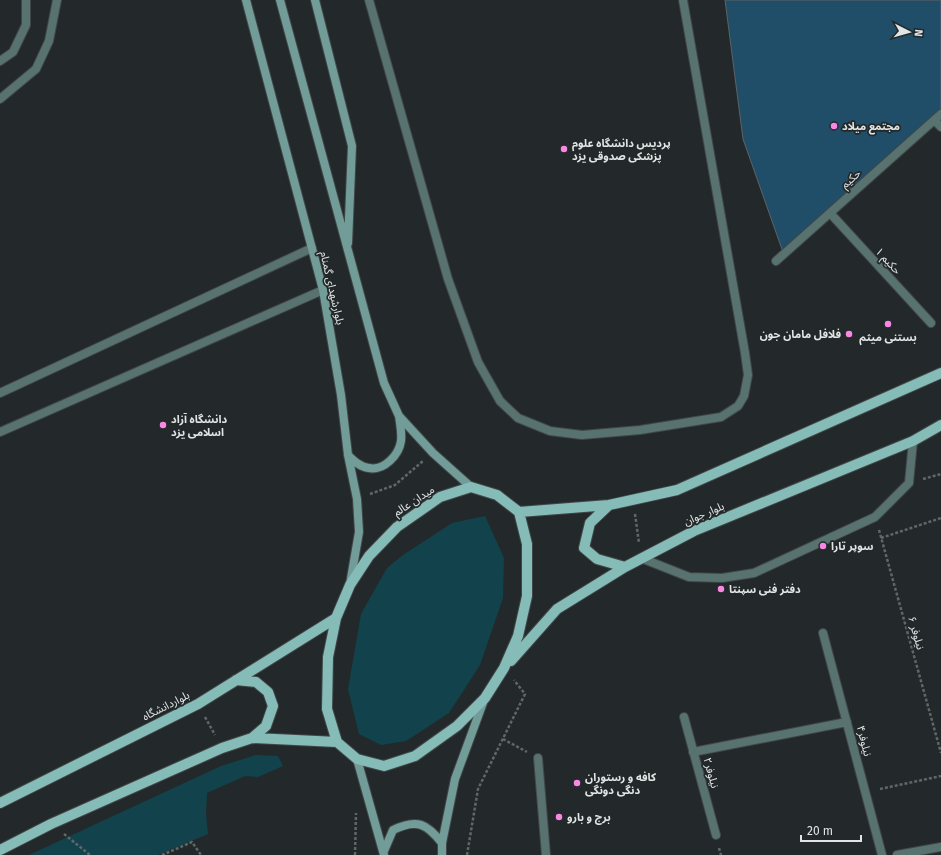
<svg xmlns="http://www.w3.org/2000/svg" width="941" height="855" viewBox="0 0 941 855" font-family="'Fira Sans','Noto Sans Arabic',sans-serif">
	<style>
		.green { fill: #12434c }
		.building { fill: #204d68; stroke: #5e6366 }
		.lines { fill: none; stroke-linecap: round; stroke-linejoin: round }
		.lane-casing { stroke: #414748; stroke-width: 10 }
		.street-casing { stroke: #414748; stroke-width: 10 }
		.secondary-casing { stroke: #414748; stroke-width: 10 }
		.primary-casing { stroke: #414748; stroke-width: 12 }
		.path { stroke: #616667; stroke-width: 2.5; stroke-dasharray: 3 2; stroke-linecap: butt }
		.lane { stroke: #58726f; stroke-width: 8 }
		.street { stroke: #58726f; stroke-width: 8 }
		.secondary { stroke: #729c98; stroke-width: 8 }
		.primary { stroke: #86bcb8; stroke-width: 10 }
		.poi-dot { fill: #fb87e5; stroke: #23292a; stroke-width: 1.5 }
		.labels { text-anchor: middle; dominant-baseline: central; stroke-width: 3.5; stroke-linejoin: round; paint-order: stroke }
		.poi-label { font-size: 11px; font-weight: bold; fill: #e1e5e6; stroke: #23292a; text-anchor: start }
		.street-label { font-size: 11px; fill: #e1e5e6; stroke: #23292a }
	</style>
	<rect width="100%" height="100%" fill="#23292a"/>
	<path class="green" d="M485 516 504 558 503 598 480 665 449 713 406 741 381 745 359 734 348 689 361 614 387 568 403 555 452 523Z
		M256 755 278 756 283 766 258 777 245 776 207 793 206 813 208 834 158 855H29L221 766Z"/>
	<path class="building" d="M725 0H941V114L784 255 743 139Z"/>
	<g class="lines">
		<g class="lane-casing">
			<path id="lane" d="M369 0 448 279 478 362 500 401 518 418 550 431 582 435 640 430 721 417 738 406 744 396 748 375 745 353 683 0
				M0 61 13 52 26 25V0
				M0 99 36 69 49 41 57 0
				M0 393 312 248
				M0 432 323 290
				M641 558 689 577 722 578 754 573 875 517 909 483 913 441"/>
		</g>
		<g class="street-casing">
			<path id="street" d="M934 120 941 127
				M830 213 931 323
				M776 261 941 114
				M823 633 882 855
				M684 717 716 835
				M693 752 847 722
				M538 758 546 855
				M897 855 941 847"/>
		</g>
		<g class="secondary-casing">
			<path id="secondary" d="M246 0 323 290 341 395 348 455 357 499 359 532 350 584
				M280 0 384 383 399 416 433 453 471 487
				M315 0 352 146 348 243
				M348 455C354 461 360 467 369 468 384 471 399 455 401 441 402 433 400 423 399 416
				M357 759 384 855
				M384 851 393 830C417 818 427 824 442 843
				M442 855V843L455 779 484 700"/>
		</g>
		<g class="primary-casing">
			<path id="primary" d="M471 487 497 495 519 512 527 544V596L518 636 504 668 485 698 457 726 415 756 384 766 357 759 337 742 327 709 328 657 336 618 350 585 369 556 397 527 440 497Z
				M609 505 590 523 584 548 597 559 625 567
				M519 512 609 505 677 490 941 373
				M511 661 557 609 625 567 694 531 913 441 941 425
				M236 680 256 682 268 692 273 706 266 726 252 738
				M0 803 198 704 336 618
				M0 850 51 824 222 748 252 738 337 742"/>
		</g>
		<path class="path" d="M923 479 941 474
			M370 494 395 485 423 461
			M635 514 639 543
			M879 530 941 753
			M881 538 941 518
			M205 717 215 735
			M503 739 527 752
			M880 789 941 776
			M64 834 90 855
			M719 848 721 855
			M162 855 192 842 201 855
			M355 855 356 813
			M467 855 478 789 525 694 514 680"/>
		<use href="#lane" class="lane"/>
		<use href="#street" class="street"/>
		<use href="#secondary" class="secondary"/>
		<use href="#primary" class="primary"/>
	</g>
	<g class="poi-dot">
		<circle cx="834" cy="126" r="4"/>
		<circle cx="564" cy="149" r="4"/>
		<circle cx="888" cy="324" r="4"/>
		<circle cx="849" cy="334" r="4"/>
		<circle cx="163" cy="425" r="4"/>
		<circle cx="823" cy="546" r="4"/>
		<circle cx="721" cy="589" r="4"/>
		<circle cx="577" cy="783" r="4"/>
		<circle cx="559" cy="817" r="4"/>
	</g>
	<g class="labels">
		<g class="poi-label">
			<text x="842" y="126">مجتمع میلاد</text>
			<text x="572" y="143">پردیس دانشگاه علوم<tspan x="572" dy="13">پزشکی صدوقی یزد</tspan></text>
			<text x="841" y="334" text-anchor="end">فلافل مامان جون</text>
			<text x="888" y="337" text-anchor="middle">بستنی میثم</text>
			<text x="171" y="419">دانشگاه آزاد<tspan x="171" dy="13">اسلامی یزد</tspan></text>
			<text x="831" y="546">سوپر تارا</text>
			<text x="729" y="589">دفتر فنی سپنتا</text>
			<text x="585" y="777">کافه و رستوران<tspan x="585" dy="13">دنگی دونگی</tspan></text>
			<text x="567" y="817">برج و بارو</text>
		</g>
		<g class="street-label">
			<text transform="translate(851 179) rotate(-42)">حکیم</text>
			<text transform="translate(888 261) rotate(47)">حکیم ۱</text>
			<text transform="translate(332 288) rotate(77)">بلوارشهدای گمنام</text>
			<text transform="translate(414 501) rotate(-33)">میدان عالم</text>
			<text transform="translate(704 514) rotate(-23)">بلوار جوان</text>
			<text transform="translate(916 633) rotate(74)">نیلوفر ۶</text>
			<text transform="translate(166 706) rotate(-27)">بلواردانشگاه</text>
			<text transform="translate(864 741) rotate(76)">نیلوفر۴</text>
			<text transform="translate(711 773) rotate(75)">نیلوفر۲</text>
		</g>
	</g>
	<g transform="translate(909 32) rotate(96)" stroke="#23292a" stroke-width="3" paint-order="stroke">
	<path d="M0-3L7 15L0 10L-7 15Z" fill="#e1e5e6"/>
	<text y="-6" font-size="11" font-weight="bold" text-anchor="middle" fill="#e1e5e6">N</text>
	</g>
	<path d="M801 835v6h60v-6" fill="none" stroke="#e1e5e6" stroke-width="2"/>
	<text x="807" y="835" font-size="12" fill="#e1e5e6" stroke="#23292a" stroke-width="3" paint-order="stroke">20 m</text>
</svg>
